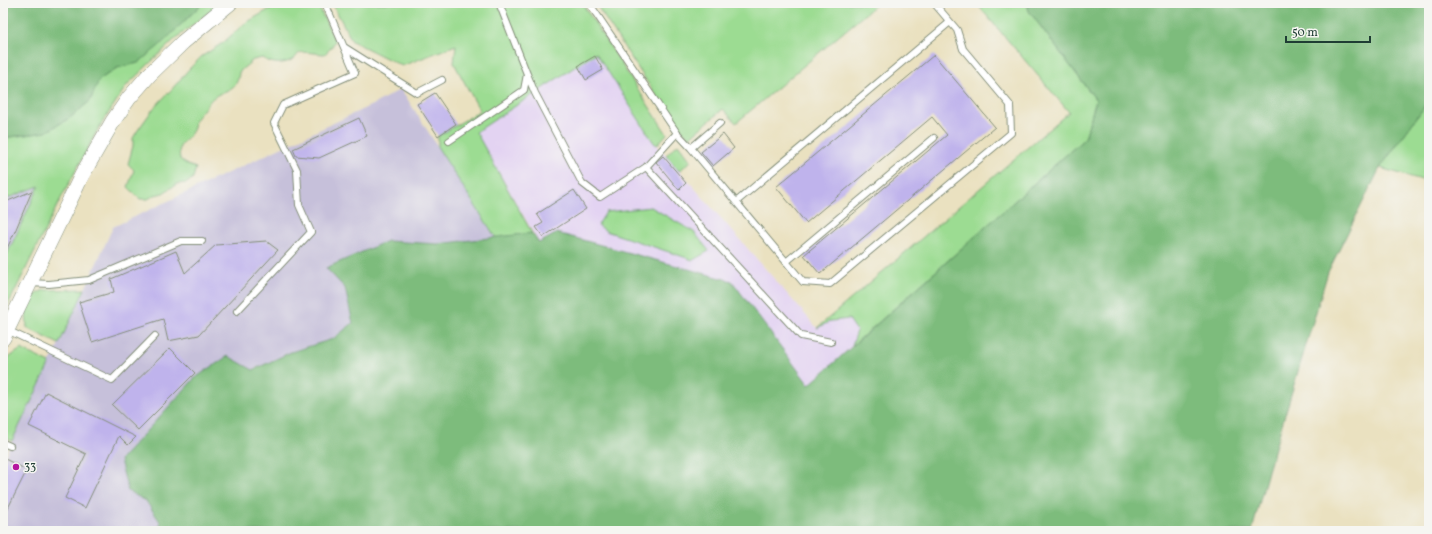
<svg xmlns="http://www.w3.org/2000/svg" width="1432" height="534" viewBox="0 0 1432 534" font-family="Vollkorn,serif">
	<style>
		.built { fill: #e3d3f2 }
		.industrial { fill: #c6c0da }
		.green { fill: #9cdc92; stroke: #5e8c63 }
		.forest { fill: #7dbc7c; stroke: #4e7c58 }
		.building { fill: #bfb3ec }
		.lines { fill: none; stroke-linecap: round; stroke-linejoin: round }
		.service-casing { stroke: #848f7a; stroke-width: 8 }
		.tertiary-casing { stroke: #848f7a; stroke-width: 16 }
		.service { stroke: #fff; stroke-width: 6 }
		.tertiary { stroke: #fff; stroke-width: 15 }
		.poi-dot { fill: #b5179e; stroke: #f6f6f2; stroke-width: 1.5 }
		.labels { text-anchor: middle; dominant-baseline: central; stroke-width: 3; stroke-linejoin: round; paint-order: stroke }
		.poi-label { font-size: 12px; fill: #1f3d34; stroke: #f6f6f2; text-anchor: start }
	</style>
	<rect width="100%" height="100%" fill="#f6f6f2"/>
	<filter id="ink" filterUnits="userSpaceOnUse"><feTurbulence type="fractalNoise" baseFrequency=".025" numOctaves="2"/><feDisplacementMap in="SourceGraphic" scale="8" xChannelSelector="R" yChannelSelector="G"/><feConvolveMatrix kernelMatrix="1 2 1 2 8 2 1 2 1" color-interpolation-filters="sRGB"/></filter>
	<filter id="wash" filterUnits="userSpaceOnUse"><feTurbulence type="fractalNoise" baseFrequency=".012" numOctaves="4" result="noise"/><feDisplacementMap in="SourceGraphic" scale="16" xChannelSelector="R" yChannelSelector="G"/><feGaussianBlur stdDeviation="0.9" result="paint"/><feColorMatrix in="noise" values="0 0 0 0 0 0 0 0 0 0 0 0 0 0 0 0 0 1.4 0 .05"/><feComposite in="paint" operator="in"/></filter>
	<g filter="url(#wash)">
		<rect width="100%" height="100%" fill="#eae1c0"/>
		<path class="built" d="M596 53 654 143 657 145 817 328 831 321 849 319 857 331 852 346 809 385 731 281 539 243 476 132Z"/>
		<path class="industrial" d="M401 89 496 238 438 244 387 241 326 268 345 288 354 323 333 339 291 352 252 370 228 356 128 491 146 501 161 523 158 531H3V460L79 302 113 227 374 104Z
			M39 186 3 263V200Z"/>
		<path class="green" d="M203 3H220L174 40 127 85 98 129 57 206 3 315V263L39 186 3 200V138L46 132 71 117 90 101 99 80 117 68 138 63Z
			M280 3H317L335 41 331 48 325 54C318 54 305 51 299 53 298 54 296 57 295 58 285 65 272 65 262 58L253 60 239 72C238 94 221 88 210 101 207 105 197 117 195 120 194 123 195 127 193 130 186 144 177 139 180 159L187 165 196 168 193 178 187 183 177 184 163 193 155 195 148 199H140L128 187 134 170 128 164 133 146V138L138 130 153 109 172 89 189 69 201 57 224 42 244 24Z
			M332 3H582L667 134 657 145 654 143 596 53 476 132 532 233 496 238 438 148V136L480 111 454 63 456 45 402 66 352 41Z
			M595 3H878L736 123 723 109 689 138 667 112Z
			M976 3H1027L1029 11 1096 100 1085 138 852 346 857 331 849 319 831 321 817 328 1069 112Z
			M1429 97V182L1380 168 1425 106Z
			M678 144 691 161 679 171 666 155Z
			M651 207 694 232 709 251 693 260 606 231 598 225 606 212Z
			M85 289 59 344 27 328 26 311 34 295 44 290Z
			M21 349 50 363 12 441 3 436V367L7 359Z"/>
		<path class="forest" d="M3 3H203L159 46 138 63 117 68 99 80 90 101 71 117 46 132 3 138Z
			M1027 3H1429V97L1425 106 1380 168 1328 272 1268 471 1252 531H158L161 523 146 501 128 491 120 460 195 378 228 356 253 370 291 352 333 339 353 323 345 288 326 268 387 241 438 244 532 233 539 243 557 233 732 281 809 385 1085 138 1096 100 1029 11Z"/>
		<g id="blocks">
			<path class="building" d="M934 55 995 127 820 274 804 255 947 135 932 117 806 223 776 187Z
				M595 56 603 70 586 80 578 66Z
				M435 93 456 124 438 136 417 104Z
				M359 118 367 136 319 158 296 156 293 149Z
				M723 134 734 148 713 166 701 152Z
				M663 156 686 183 679 190 656 162Z
				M574 190 586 209 543 237 536 227 543 223 537 214Z
				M32 191 16 229 3 257V203Z
				M266 241 278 250 199 335 168 341 163 319 92 342 79 302 114 292 111 279 176 251 185 273 216 245Z
				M170 348 195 373 138 430 112 405Z
				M46 392 136 437 128 445 119 436 85 508 65 498 86 454 29 426Z
				M3 458 27 470 3 518Z"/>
		</g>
	</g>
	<g filter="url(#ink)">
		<use href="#blocks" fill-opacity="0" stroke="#848f7a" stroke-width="1"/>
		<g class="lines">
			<g class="service-casing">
				<path id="service" d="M589 3 677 133 691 148 720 123
					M344 47 417 93 442 80
					M527 74 535 93 582 183 600 197 646 167 677 133
					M449 141 524 90 527 74 499 3
					M691 148 803 282 830 284 1011 133 1010 105 963 49 957 30 934 3
					M646 167 801 336 831 342
					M736 202 950 22
					M786 262 934 138
					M30 283 49 284 89 280 181 241H202
					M237 311 311 232 299 205 297 170 274 123 283 105 355 73 325 3
					M7 330 112 380 155 336
					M3 443 10 446"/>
			</g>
			<g class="tertiary-casing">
				<path id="tertiary" d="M3 338 82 175 113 121 129 98 149 75 183 42 230 3"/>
			</g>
			<use href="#service" class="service"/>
			<use href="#tertiary" class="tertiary"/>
		</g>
	</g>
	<circle class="poi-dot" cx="16" cy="467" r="4"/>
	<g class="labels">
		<g class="poi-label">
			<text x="24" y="467">33</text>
		</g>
	</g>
	<rect width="1432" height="534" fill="none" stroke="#f6f6f2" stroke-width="16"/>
	<path d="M1286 36v6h84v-6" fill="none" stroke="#1f3d34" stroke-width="2"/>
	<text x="1292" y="36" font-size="12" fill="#1f3d34" stroke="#f6f6f2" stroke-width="3" paint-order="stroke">50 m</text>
</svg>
